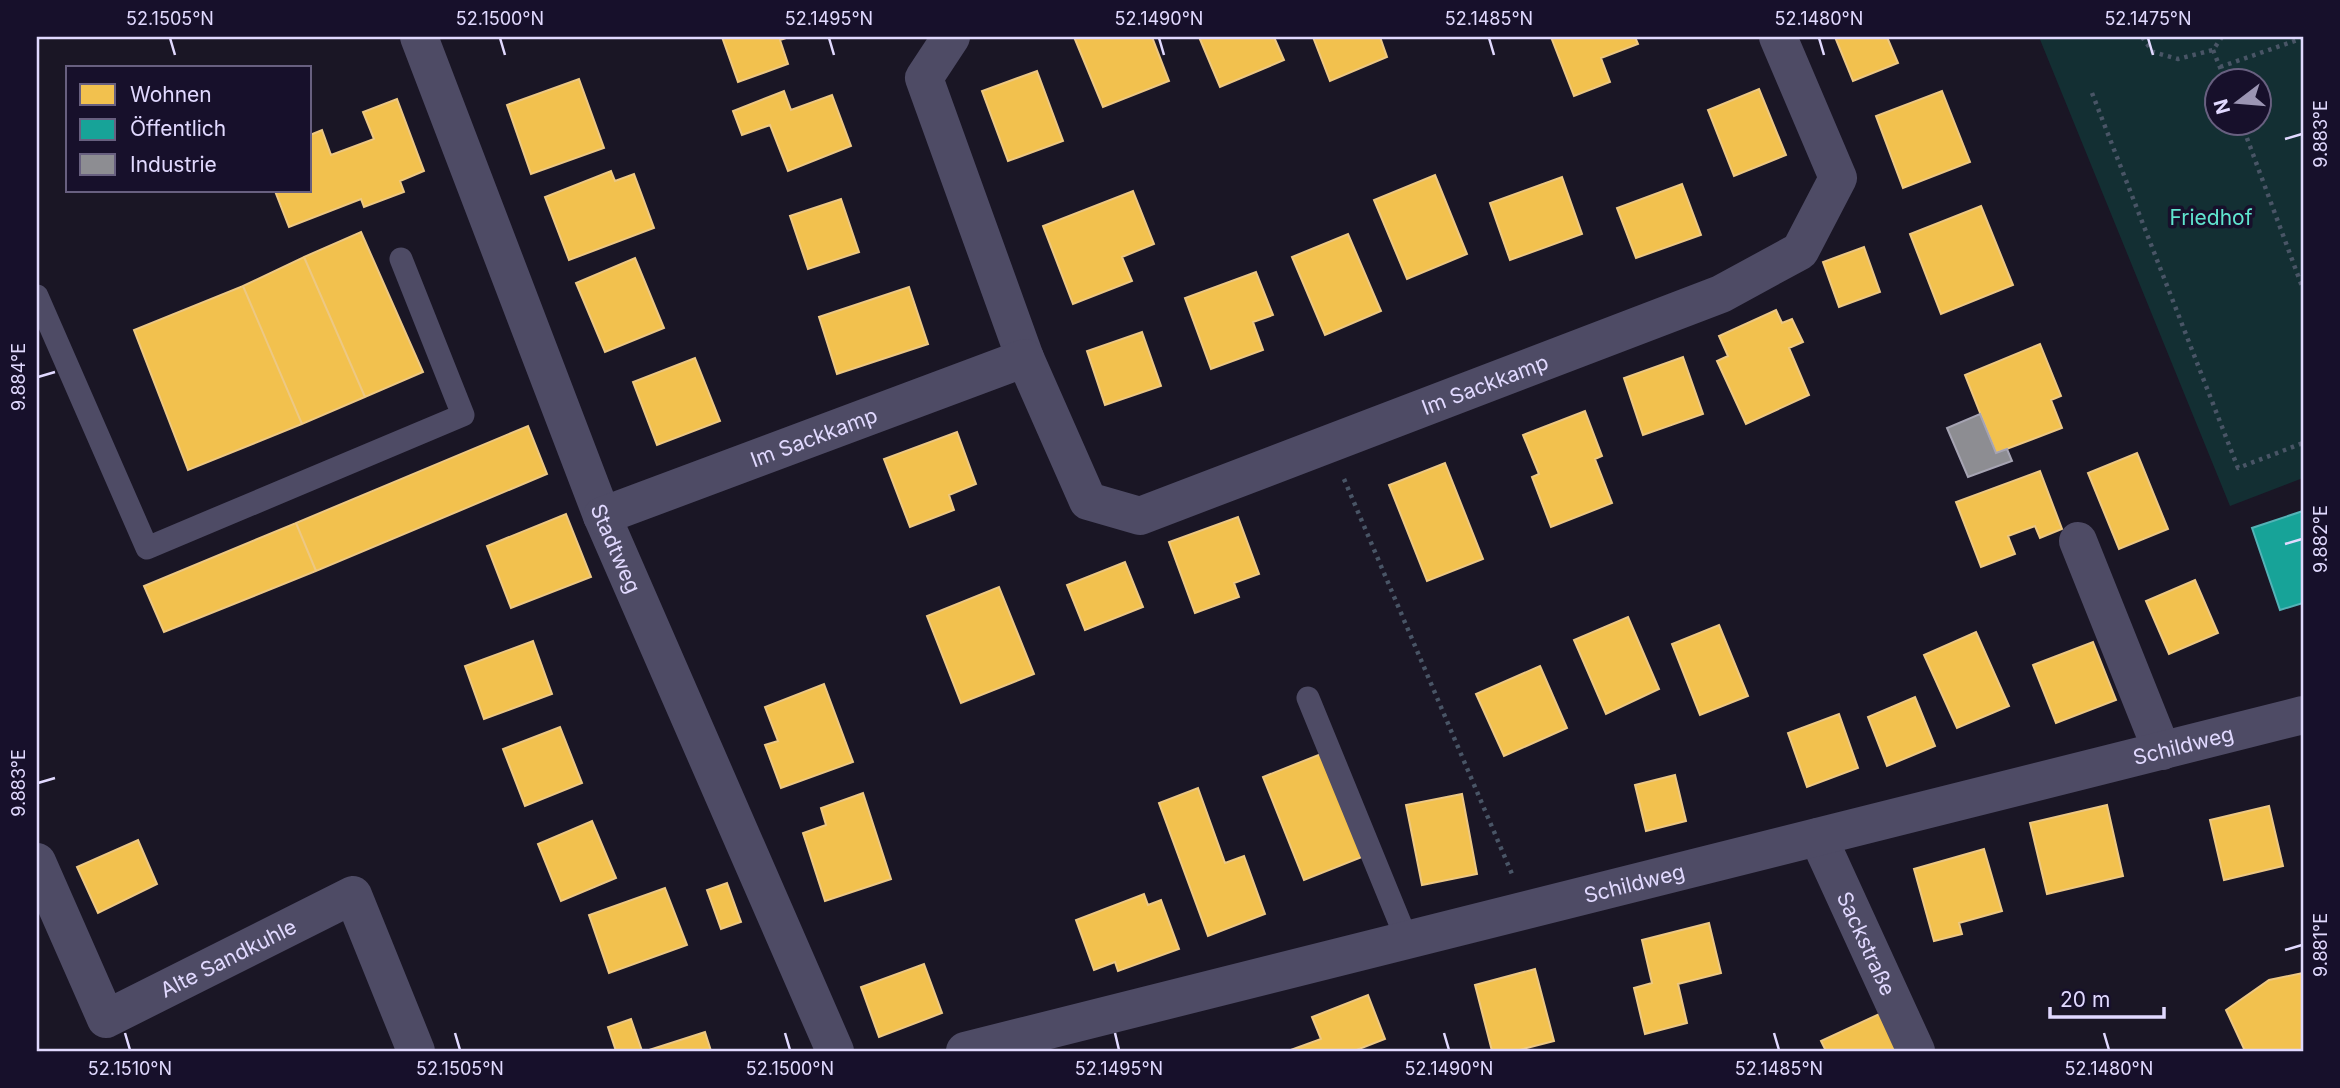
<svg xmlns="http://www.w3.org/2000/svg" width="2340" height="1088" viewBox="0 0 2340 1088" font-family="Inter,sans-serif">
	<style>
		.green { fill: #132f33; fill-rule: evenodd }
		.homes { fill: #f2c14e; stroke: #edc883; stroke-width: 2 }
		.public { fill: #17a398; stroke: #54b3b7; stroke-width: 2 }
		.industry { fill: #8d8d92; stroke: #a6a4b3; stroke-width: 2 }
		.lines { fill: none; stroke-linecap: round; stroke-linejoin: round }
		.path { stroke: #495566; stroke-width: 4.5; stroke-dasharray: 3.5 5; stroke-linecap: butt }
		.service { stroke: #4e4b65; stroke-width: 23 }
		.minor { stroke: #4e4b65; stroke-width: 38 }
		.ticks { fill: none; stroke: #e1d9ff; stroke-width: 2.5 }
		.labels { text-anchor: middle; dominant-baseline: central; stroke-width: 7; stroke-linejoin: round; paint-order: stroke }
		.park-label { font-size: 21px; fill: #60e5cf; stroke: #17102b }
		.street-label { font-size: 21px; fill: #e1d9ff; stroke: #17102b }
		.neatline { fill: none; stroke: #e1d9ff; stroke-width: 2.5 }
		.ticks-label { font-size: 18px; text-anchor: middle; fill: #e1d9ff }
	</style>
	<rect width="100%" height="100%" fill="#1a1625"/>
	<path class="green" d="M2039 37H2303V478L2230 506ZM2218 80H2260V122H2218Z"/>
	<path class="homes" d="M722 37H789L780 40 788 64 738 82Z
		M1074 37H1152L1169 81 1103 107Z
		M1199 37H1274L1284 60 1220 87Z
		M1313 37H1380L1387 57 1330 81Z
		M1551 37H1635L1638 44 1601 58 1610 82 1574 96Z
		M1835 37H1887L1898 63 1853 81Z
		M1037 71 1063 141 1008 161 982 91Z
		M579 79 604 148 531 174 507 105Z
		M1759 89 1786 155 1734 176 1708 110Z
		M784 91 791 110 832 95 851 146 788 171 770 125 742 135 733 111Z
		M1942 91 1970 162 1903 188 1876 116Z
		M397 99 424 171 400 181 404 192 364 207 361 199 289 227 275 191H310V135L322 130 331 155 374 139 363 112Z
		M611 171 615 181 634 174 654 228 569 260 545 197Z
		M1435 175 1467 254 1407 279 1374 200Z
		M1562 177 1582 234 1510 260 1490 203Z
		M1682 184 1701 235 1636 258 1617 208Z
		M1133 191 1154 244 1122 257 1132 281 1073 304 1043 226Z
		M841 199 859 252 808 269 790 216Z
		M1981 206 2013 285 1941 314 1910 234Z
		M361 232 423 372 365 397 304 257Z
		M1348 234 1381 311 1325 335 1292 257Z
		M1864 247 1880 292 1839 307 1823 262Z
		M304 257 365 397 302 424 243 286Z
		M635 258 664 328 605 352 576 283Z
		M1256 272 1273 315 1253 322 1263 350 1211 369 1185 298Z
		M243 286 302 424 188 470 134 330Z
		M909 287 928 344 837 374 819 317Z
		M1776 310 1782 323 1792 319 1803 342 1789 348 1809 395 1746 424 1717 361 1728 356 1719 336Z
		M1142 332 1161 386 1105 405 1087 351Z
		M2040 344 2061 396 2051 400 2062 428 1996 453 1965 375Z
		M1683 357 1703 414 1643 435 1624 378Z
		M695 358 720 421 657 445 633 382Z
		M1585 411 1602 456 1595 459 1612 503 1551 527 1532 477 1539 474 1523 435Z
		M528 426 547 474 316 571 296 523Z
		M957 432 976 484 949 495 954 510 910 527 884 459Z
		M2137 453 2168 529 2119 549 2088 473Z
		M1445 463 1483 559 1427 581 1389 485Z
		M2040 471 2062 529 2040 538 2035 526 2008 536 2015 554 1981 567 1956 502Z
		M566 514 591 577 511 608 487 546Z
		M1238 517 1259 574 1234 583 1239 597 1195 613 1169 542Z
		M296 523 316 571 164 632 144 586Z
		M1125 562 1143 607 1085 630 1067 585Z
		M2195 580 2218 633 2169 654 2146 601Z
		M999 587 1034 674 961 703 927 616Z
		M1628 617 1659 689 1606 714 1574 640Z
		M1719 625 1748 696 1700 715 1672 644Z
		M1976 632 2009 706 1957 728 1924 655Z
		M533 641 552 694 484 719 465 666Z
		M2093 642 2116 700 2056 723 2033 665Z
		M1540 666 1567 728 1504 756 1476 694Z
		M824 684 853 762 781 788 765 745 778 741 765 707Z
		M1915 697 1935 746 1887 766 1868 717Z
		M1839 714 1858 768 1807 787 1788 733Z
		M560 727 582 783 525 806 503 749Z
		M1321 754 1362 857 1304 880 1263 777Z
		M1675 775 1686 821 1646 831 1635 785Z
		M1198 788 1225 863 1244 856 1265 914 1208 936 1159 803Z
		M863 793 891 879 825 901 803 833 826 825 821 808Z
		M1462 794 1477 874 1422 885 1406 805Z
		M2107 805 2123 876 2047 894 2030 823Z
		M2269 806 2283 866 2224 880 2210 820Z
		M592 821 616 878 561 901 538 844Z
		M138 840 157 884 98 913 77 867Z
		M1984 849 2002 911 1959 923 1962 934 1934 941 1914 869Z
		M727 883 741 922 721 929 707 890Z
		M665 888 687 945 609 973 589 915Z
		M1144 894 1148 905 1161 900 1179 949 1118 971 1115 962 1094 970 1076 920Z
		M1709 923 1721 973 1678 984 1687 1023 1645 1034 1634 988 1652 983 1642 940Z
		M924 964 942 1013 879 1037 861 987Z
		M1535 969 1554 1041 1515 1051H1492L1475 985Z
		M2303 973V1051H2245L2226 1010 2269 980Z
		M1368 995 1385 1039 1354 1051H1288L1321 1039 1312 1017Z
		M1888 1010 1907 1051H1826L1821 1041Z
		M631 1019 642 1051H616L608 1027Z
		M705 1032 711 1051H646Z"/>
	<path class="public" d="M2303 511V603L2280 610 2252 528Z"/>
	<path class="industry" d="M1980 414 1996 453 2007 449 2012 461 1968 477 1947 428Z"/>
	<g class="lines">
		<path class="path" d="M2142 37 2153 52 2178 59 2213 50 2222 37
			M2213 50 2225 80
			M2220 67 2303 38
			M2092 93 2238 468 2303 443
			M2241 122 2303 289
			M1344 479 1512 874"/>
		<path class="service" d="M37 296 147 548 463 415 401 259
			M1308 698 1407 940"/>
		<g class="minor">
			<path id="s1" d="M419 37 602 516 835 1051"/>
			<path d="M951 37 924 78 1025 358"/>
			<path id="s2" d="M602 516 1025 358 1088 501 1140 516 1721 294 1800 251 1838 178 1778 37"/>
			<path d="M2078 541 2162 751"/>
			<path id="s3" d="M1818 837 1916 1051"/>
			<path id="s4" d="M37 862 106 1019 353 895 416 1051"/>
			<path id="s5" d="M965 1051 2303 715"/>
		</g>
	</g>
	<path class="ticks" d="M170 38 175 55M500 38 505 55M829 38 834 55M1159 38 1164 55M1489 38 1494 55M1819 38 1824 55M2148 38 2153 55M2285 139 2302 134M38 377 55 372M2285 544 2302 539M38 783 55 778M2285 950 2302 945M125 1033 130 1050M455 1033 460 1050M785 1033 790 1050M1115 1033 1119 1050M1444 1033 1449 1050M1774 1033 1779 1050M2104 1033 2109 1050"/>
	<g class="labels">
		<g class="park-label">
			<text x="2211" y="217">Friedhof</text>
		</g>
		<g class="street-label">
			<text stroke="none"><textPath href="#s2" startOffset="1031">Im Sackkamp</textPath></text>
			<text stroke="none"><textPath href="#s2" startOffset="226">Im Sackkamp</textPath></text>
			<text stroke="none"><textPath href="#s1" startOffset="548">Stadtweg</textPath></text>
			<text stroke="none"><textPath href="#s5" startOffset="1256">Schildweg</textPath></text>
			<text stroke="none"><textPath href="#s5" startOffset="690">Schildweg</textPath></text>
			<text stroke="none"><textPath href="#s3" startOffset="117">Sackstraße</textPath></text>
			<text stroke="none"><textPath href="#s4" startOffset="308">Alte Sandkuhle</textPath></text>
		</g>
	</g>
	<rect width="2340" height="1088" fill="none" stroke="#17102b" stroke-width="77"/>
	<rect x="66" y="66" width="245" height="126" fill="#17102b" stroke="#686080" stroke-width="2"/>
	<rect x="80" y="84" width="35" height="21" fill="#f2c14e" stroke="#686080" stroke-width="2"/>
	<text x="130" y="102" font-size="21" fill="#e1d9ff">Wohnen</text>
	<rect x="80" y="119" width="35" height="21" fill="#17a398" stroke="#686080" stroke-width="2"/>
	<text x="130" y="136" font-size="21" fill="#e1d9ff">Öffentlich</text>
	<rect x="80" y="154" width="35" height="21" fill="#8d8d92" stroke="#686080" stroke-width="2"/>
	<text x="130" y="172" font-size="21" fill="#e1d9ff">Industrie</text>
	<g transform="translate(2238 102) rotate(254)"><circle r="33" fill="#17102b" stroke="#686080" stroke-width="2"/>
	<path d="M0-5L12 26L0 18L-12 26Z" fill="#9b95b3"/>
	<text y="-10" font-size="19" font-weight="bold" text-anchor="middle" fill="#e1d9ff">N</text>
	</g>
	<path d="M2050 1007v10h114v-10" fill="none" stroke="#e1d9ff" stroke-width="3.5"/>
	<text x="2060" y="1007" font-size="21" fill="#e1d9ff" stroke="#17102b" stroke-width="5" paint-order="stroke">20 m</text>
	<rect x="38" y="38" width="2264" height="1012" class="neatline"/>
	<g class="ticks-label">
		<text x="170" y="25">52.1505°N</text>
		<text x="500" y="25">52.1500°N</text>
		<text x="829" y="25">52.1495°N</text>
		<text x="1159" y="25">52.1490°N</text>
		<text x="1489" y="25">52.1485°N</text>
		<text x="1819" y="25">52.1480°N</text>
		<text x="2148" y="25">52.1475°N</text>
		<text transform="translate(2321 134) rotate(-90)" y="6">9.883°E</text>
		<text transform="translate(19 377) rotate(-90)" y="6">9.884°E</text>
		<text transform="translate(2321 539) rotate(-90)" y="6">9.882°E</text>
		<text transform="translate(19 783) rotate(-90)" y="6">9.883°E</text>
		<text transform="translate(2321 945) rotate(-90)" y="6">9.881°E</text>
		<text x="130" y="1075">52.1510°N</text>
		<text x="460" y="1075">52.1505°N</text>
		<text x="790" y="1075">52.1500°N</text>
		<text x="1119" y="1075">52.1495°N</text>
		<text x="1449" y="1075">52.1490°N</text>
		<text x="1779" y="1075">52.1485°N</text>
		<text x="2109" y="1075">52.1480°N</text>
	</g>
</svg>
